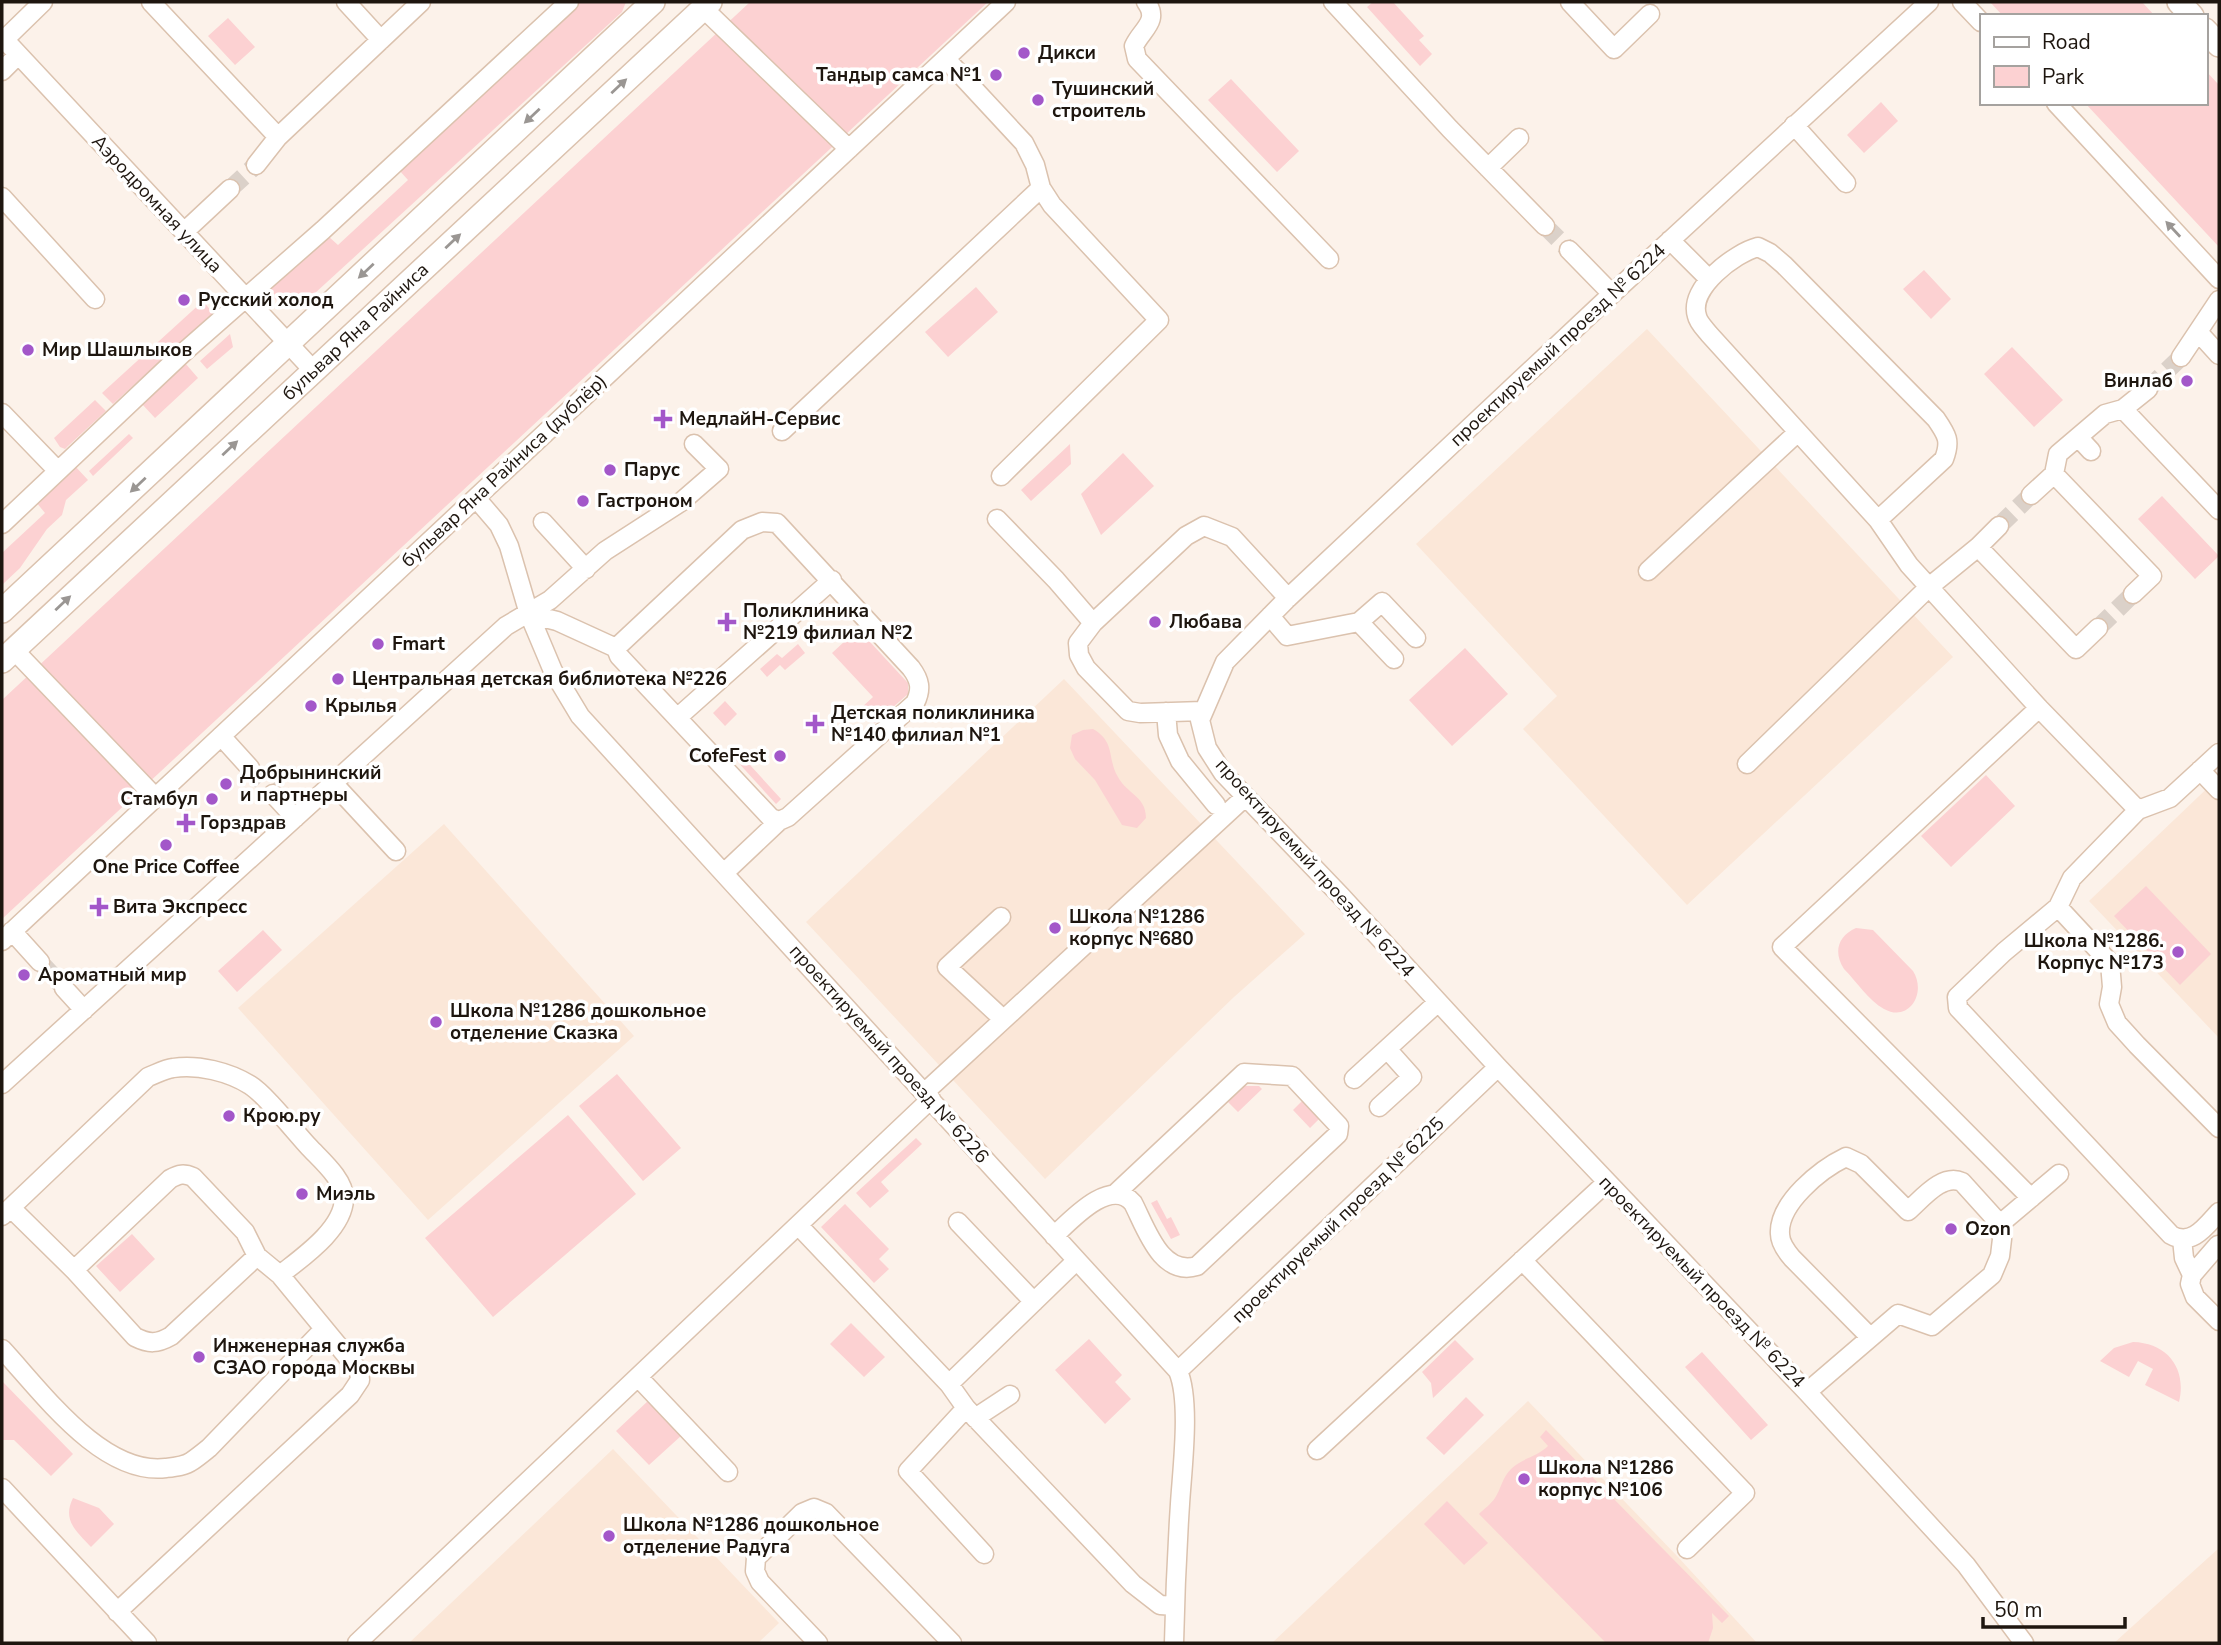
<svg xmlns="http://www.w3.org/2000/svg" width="2221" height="1645" viewBox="0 0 2221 1645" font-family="'Nunito Sans',sans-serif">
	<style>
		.built { fill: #fbe7d8 }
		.green { fill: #fcd1d2 }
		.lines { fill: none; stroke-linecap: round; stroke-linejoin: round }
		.minor-tunnel { stroke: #dbd1c9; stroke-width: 18; stroke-dasharray: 18 9; stroke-linecap: butt }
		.minor-casing { stroke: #dbc2ae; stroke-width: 21 }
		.major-casing { stroke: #dbc2ae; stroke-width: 26 }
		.minor { stroke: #fff; stroke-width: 18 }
		.major { stroke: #fff; stroke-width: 23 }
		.oneway { fill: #9a9693 }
		.poi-dot { fill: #a357c9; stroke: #fff; stroke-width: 2.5 }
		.labels { text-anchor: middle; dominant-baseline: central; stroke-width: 7; stroke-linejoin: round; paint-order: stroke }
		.poi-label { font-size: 19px; font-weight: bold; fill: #1e160f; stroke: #fff; text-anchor: start }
		.street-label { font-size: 19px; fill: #1e160f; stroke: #fff }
	</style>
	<rect width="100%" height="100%" fill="#fcf2ea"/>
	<path class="built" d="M1647 329 1953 657 1687 905 1523 729 1557 696 1416 544Z
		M1064 679 1305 934 1234 997 1045 1179 806 922Z
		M2219 777V1038L2089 901Z
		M444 824 634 1036 428 1220 238 1008Z
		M1528 1401 1678 1557 1757 1643H1272Z
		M613 1449 779 1623 758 1643H409Z
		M2219 1548V1643H2114Z"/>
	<path class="green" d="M580 2H626L622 12 314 294 297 301 281 303 272 297 271 288 278 280 328 236 338 245 408 180 399 170Z
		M750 2H988L2 919V700Z
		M1373 2H1393L1424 36 1419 40 1432 54 1420 66 1367 7Z
		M1990 2H2142L2155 16H2003Z
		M228 18 255 47 235 65 208 36Z
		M2205 70 2219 85V247L2085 103H2205Z
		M1231 79 1299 151 1277 172 1208 100Z
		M1881 102 1898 121 1864 153 1847 135Z
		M1924 270 1951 299 1931 319 1903 289Z
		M976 287 998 312 948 357 925 332Z
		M203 301 213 313 113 404 102 393Z
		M230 334 233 347 207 369 200 361Z
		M2012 347 2063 400 2034 427 1984 374Z
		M185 363 198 378 155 418 142 404Z
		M95 400 106 411 68 446 65 449 60 447 54 438Z
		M129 434 133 438 93 476 89 471Z
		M1070 444 1071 464 1031 501 1021 490Z
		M1123 453 1154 486 1101 535 1081 494Z
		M74 465 88 480 66 500 62 515 47 529 20 568 2 585V553L45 513 36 502Z
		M2162 496 2219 556 2195 579 2138 519Z
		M858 629 908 683V694L875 723 861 708 873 697 832 653Z
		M798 644 805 653 785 670 780 665 767 677 760 669 777 654 782 658Z
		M1465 648 1508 694 1452 746 1409 700Z
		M725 701 737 714 725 726 713 713Z
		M1093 729C1116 742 1107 759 1118 777 1127 794 1146 796 1146 818L1137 828 1122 825 1095 780 1075 759 1070 748 1072 735 1083 730Z
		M740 754 781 799 776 804 735 759Z
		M1986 775 2015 806 1951 867 1921 836Z
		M2146 886 2211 954 2180 985 2114 916Z
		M1856 928 1873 930 1913 971C1927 993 1909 1023 1884 1009 1869 1001 1856 981 1844 969 1833 952 1838 936 1856 928Z
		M263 930 282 950 237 992 218 971Z
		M617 1074 681 1148 643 1181 579 1106Z
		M1244 1086H1259L1262 1089 1238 1112 1228 1102Z
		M1303 1100 1320 1118 1310 1128 1293 1110Z
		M568 1115 636 1194 493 1317 425 1238Z
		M916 1138 922 1144 881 1182 889 1191 870 1208 856 1193Z
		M1157 1200 1167 1219 1171 1217 1180 1235 1171 1239 1151 1203Z
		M845 1204 889 1249 879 1259 889 1269 874 1283 821 1227Z
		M132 1234 155 1259 120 1292 96 1266Z
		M851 1323 885 1357 864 1377 830 1344Z
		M1089 1339 1122 1375 1115 1382 1131 1399 1105 1424 1055 1370Z
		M1455 1340 1474 1359 1433 1398 1431 1383 1422 1372Z
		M2133 1342C2168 1343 2187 1369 2179 1402L2145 1385 2153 1369 2138 1361 2129 1377 2100 1361 2114 1348Z
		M1702 1352 1768 1425 1751 1440 1685 1367Z
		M2 1381 73 1454 51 1476 14 1440H2Z
		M1466 1397 1484 1415 1444 1455 1426 1438Z
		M649 1400 682 1435 649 1465 616 1431Z
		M1546 1430 1729 1616 1722 1623 1712 1613 1713 1628 1708 1643H1606L1479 1514C1484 1509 1491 1504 1495 1498 1501 1489 1502 1478 1511 1469 1522 1458 1537 1457 1548 1446L1540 1437Z
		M73 1498 99 1508 114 1524 91 1547C76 1531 62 1520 73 1498Z
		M1447 1501 1488 1543 1464 1565 1424 1524Z"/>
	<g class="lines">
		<path class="minor-tunnel" d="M230 189 256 165
			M1545 226 1569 250
			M2148 389 2181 357
			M1999 526 2031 495
			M2098 628 2133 594
			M250 768 273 794
			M40 962 64 988"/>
		<g class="minor-casing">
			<path id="minor" d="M151 2 278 137
				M346 2 381 40
				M1146 2C1160 21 1142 29 1134 46L1137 59 1329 259
				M1333 2 1450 129 1545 226
				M1570 2 1614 49 1650 14
				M1929 2 1612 294 1288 598 1225 662 1200 720 1207 748 1223 773 1341 896 1498 1067 1807 1392 1966 1565 2024 1643
				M1962 2 1981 22
				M703 8 849 149
				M2 37 313 370
				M4 40 43 2
				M946 59 1024 143 1035 165 1041 188 1052 205 1159 320 1001 476
				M2 71 18 55
				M2056 103 2219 279
				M1794 125 1846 183
				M256 165 278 137 421 2
				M1488 168 1519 138
				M2 197 95 299
				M184 232 230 189
				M1670 240 1709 279
				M1569 250 1612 294
				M2199 333 2219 355
				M2181 357 2219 300
				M2123 409 2219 510
				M2 413 58 471
				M782 431 1041 188
				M2078 437 2091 451
				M2054 474 2152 576 2133 594
				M2031 495 2054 474 2058 454 2105 414 2123 409 2148 389
				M476 498 499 525 509 546 529 614 553 671 580 716 1178 1371C1191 1401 1182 1470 1180 1504 1177 1550 1175 1597 1174 1643
				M997 519 1056 580 1093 623
				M1878 520 1944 459C1951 441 1947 435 1936 419L1784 265 1770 253 1758 247C1735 253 1688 288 1697 316 1698 322 1705 329 1709 334L1878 520 1909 565 2039 708 2138 810
				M543 522 586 569
				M2 524 184 352 323 230 569 2
				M1978 547 2076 649 2098 628
				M1648 571 1798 432
				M529 614 557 621 616 648 742 530 762 522 777 523 911 668C920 680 922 689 915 703L788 817 779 821 771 818 619 656 616 648
				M1270 616 1287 636 1359 622 1382 602 1416 638
				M1359 622 1394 659
				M14 650 155 797
				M1203 711 1140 713 1128 711 1086 668 1079 655 1078 643 1093 623 1186 536 1204 526 1232 537 1288 598
				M1166 712 1168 735 1180 761 1216 805
				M677 718 832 580
				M221 736 250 768
				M2219 753 2170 798 2138 810 2072 878 2058 907 2004 952 1957 997 1958 1008 2171 1235C2192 1247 2206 1226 2219 1212
				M1747 764 1929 587 1978 547 1999 526
				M2200 770 2219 790
				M333 783 396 851
				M273 794 295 818
				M724 873 779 821
				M2058 907 2110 963 2112 987 2109 1004 2117 1023 2137 1045 2219 1128
				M1001 917 947 967 1003 1019
				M12 931 40 962
				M2 941 1006 2
				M64 988 84 1010
				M1354 1079 1437 1003
				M2 1084 506 626 550 600 605 551 681 502 719 469 694 444
				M924 1093 1245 797
				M1379 1107 1412 1077 1387 1049
				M2031 1198 1782 947 2039 708
				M11 1208 74 1270 135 1337C149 1344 157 1344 171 1336L257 1256
				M2 1216 148 1077C156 1074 165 1069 173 1068 198 1064 229 1072 250 1085 265 1094 295 1132 309 1147 321 1160 345 1180 344 1199 343 1230 301 1258 280 1275
				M958 1222 1034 1302
				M2000 1224 2059 1174
				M798 1225 949 1384 966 1408 1133 1584 1160 1605 1175 1606
				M1054 1236C1071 1220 1111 1176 1133 1203 1146 1228 1161 1277 1197 1266L1338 1134 1339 1126 1292 1076 1244 1073 1115 1194
				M2182 1239 2184 1258 2192 1275 2190 1284 2195 1297 2219 1321
				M1522 1260 1745 1493 1687 1549
				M74 1270 170 1179C179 1174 184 1173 193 1177L245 1232 257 1256 280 1275 359 1371 360 1380 350 1395 117 1612
				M2192 1275 2218 1245
				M2 1349C42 1392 102 1476 166 1468 175 1467 185 1466 192 1461 198 1457 204 1452 209 1448L324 1329
				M1178 1371 1498 1067
				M638 1377 728 1472
				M949 1384 1076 1261
				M1807 1392 1898 1314 1932 1326 1992 1275 2000 1256 2002 1239 2000 1224 1962 1182C1942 1173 1922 1199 1908 1211L1861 1164 1846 1157C1821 1169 1778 1203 1780 1234 1780 1243 1786 1251 1792 1258L1870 1337
				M966 1408 908 1471 984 1554
				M975 1418 1010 1395
				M1317 1450 1607 1182
				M2 1488 147 1643
				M357 1643 931 1099
				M818 1643 760 1582 755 1571 756 1558 802 1513 814 1508 826 1513 952 1643"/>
		</g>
		<g class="major-casing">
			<g id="major">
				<path d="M2179 2 2192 16"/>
				<path d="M2205 30 2219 45"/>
				<path d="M2 611 653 2"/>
				<path id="s1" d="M2 661 710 2"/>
			</g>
		</g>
		<use href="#minor" class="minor"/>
		<use href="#major" class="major"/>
	</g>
	<defs><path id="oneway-solid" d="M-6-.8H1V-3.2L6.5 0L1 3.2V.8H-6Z" transform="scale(1.75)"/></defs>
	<g class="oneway">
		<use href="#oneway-solid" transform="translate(619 86) rotate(-43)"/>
		<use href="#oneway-solid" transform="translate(532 116) rotate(137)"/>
		<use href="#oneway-solid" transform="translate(2173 229) rotate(-133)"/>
		<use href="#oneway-solid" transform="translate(453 241) rotate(-43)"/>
		<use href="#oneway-solid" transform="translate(366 271) rotate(137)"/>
		<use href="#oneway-solid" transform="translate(230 448) rotate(-43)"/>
		<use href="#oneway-solid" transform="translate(138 485) rotate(137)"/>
		<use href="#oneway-solid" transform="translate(63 603) rotate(-43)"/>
	</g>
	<g class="poi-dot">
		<circle cx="1024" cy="53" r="7"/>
		<circle cx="996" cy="75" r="7"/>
		<circle cx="1038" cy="100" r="7"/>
		<circle cx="184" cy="300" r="7"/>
		<circle cx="28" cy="350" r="7"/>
		<circle cx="2187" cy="381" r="7"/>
		<path d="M659.5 408.5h7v7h7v7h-7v7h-7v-7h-7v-7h7z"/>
		<circle cx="610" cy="470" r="7"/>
		<circle cx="583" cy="501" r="7"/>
		<path d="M723.5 611.5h7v7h7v7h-7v7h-7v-7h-7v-7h7z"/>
		<circle cx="1155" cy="622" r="7"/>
		<circle cx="378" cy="644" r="7"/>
		<circle cx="338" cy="679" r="7"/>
		<circle cx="311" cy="706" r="7"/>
		<path d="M811.5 713.5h7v7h7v7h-7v7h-7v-7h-7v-7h7z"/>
		<circle cx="780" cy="756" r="7"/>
		<circle cx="226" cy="784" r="7"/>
		<circle cx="212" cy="799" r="7"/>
		<path d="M182.5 812.5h7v7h7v7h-7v7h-7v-7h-7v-7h7z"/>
		<circle cx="166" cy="845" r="7"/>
		<path d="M95.5 896.5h7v7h7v7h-7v7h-7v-7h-7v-7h7z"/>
		<circle cx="1055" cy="928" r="7"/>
		<circle cx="2178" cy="952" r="7"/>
		<circle cx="24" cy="975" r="7"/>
		<circle cx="436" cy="1022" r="7"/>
		<circle cx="229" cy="1116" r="7"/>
		<circle cx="302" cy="1194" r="7"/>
		<circle cx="1951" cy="1229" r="7"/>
		<circle cx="199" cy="1357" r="7"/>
		<circle cx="1524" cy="1479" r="7"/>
		<circle cx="609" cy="1536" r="7"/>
	</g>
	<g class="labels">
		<g class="poi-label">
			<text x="1038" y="53">Дикси</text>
			<text x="982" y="75" text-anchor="end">Тандыр самса №1</text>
			<text x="1052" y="89">Тушинский<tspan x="1052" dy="22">строитель</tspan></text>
			<text x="198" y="300">Русский холод</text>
			<text x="42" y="350">Мир Шашлыков</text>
			<text x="2173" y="381" text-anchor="end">Винлаб</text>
			<text x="679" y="419">МедлайН-Сервис</text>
			<text x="624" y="470">Парус</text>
			<text x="597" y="501">Гастроном</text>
			<text x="743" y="611">Поликлиника<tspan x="743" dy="22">№219 филиал №2</tspan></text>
			<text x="1169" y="622">Любава</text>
			<text x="392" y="644">Fmart</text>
			<text x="352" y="679">Центральная детская библиотека №226</text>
			<text x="325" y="706">Крылья</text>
			<text x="831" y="713">Детская поликлиника<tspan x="831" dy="22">№140 филиал №1</tspan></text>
			<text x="766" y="756" text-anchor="end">CofeFest</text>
			<text x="240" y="773">Добрынинский<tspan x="240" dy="22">и партнеры</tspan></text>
			<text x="198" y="799" text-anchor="end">Стамбул</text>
			<text x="200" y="823">Горздрав</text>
			<text x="166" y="867" text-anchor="middle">One Price Coffee</text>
			<text x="113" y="907">Вита Экспресс</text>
			<text x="1069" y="917">Школа №1286<tspan x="1069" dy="22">корпус №680</tspan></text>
			<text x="2164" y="941" text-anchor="end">Школа №1286.<tspan x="2164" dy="22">Корпус №173</tspan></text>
			<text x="38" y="975">Ароматный мир</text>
			<text x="450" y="1011">Школа №1286 дошкольное<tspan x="450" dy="22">отделение Сказка</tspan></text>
			<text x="243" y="1116">Крою.ру</text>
			<text x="316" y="1194">Миэль</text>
			<text x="1965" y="1229">Ozon</text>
			<text x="213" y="1346">Инженерная служба<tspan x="213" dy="22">СЗАО города Москвы</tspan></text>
			<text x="1538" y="1468">Школа №1286<tspan x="1538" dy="22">корпус №106</tspan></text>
			<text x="623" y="1525">Школа №1286 дошкольное<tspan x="623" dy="22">отделение Радуга</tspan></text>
		</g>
		<g class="street-label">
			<text transform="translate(157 204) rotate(47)">Аэродромная улица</text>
			<text stroke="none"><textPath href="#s1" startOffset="483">бульвар Яна Райниса</textPath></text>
			<text transform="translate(1558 345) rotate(-43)">проектируемый проезд № 6224</text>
			<text transform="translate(504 471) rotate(-43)">бульвар Яна Райниса (дублёр)</text>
			<text transform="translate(1315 868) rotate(48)">проектируемый проезд № 6224</text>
			<text transform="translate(889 1054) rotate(48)">проектируемый проезд № 6226</text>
			<text transform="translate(1338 1220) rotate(-44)">проектируемый проезд № 6225</text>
			<text transform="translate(1702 1282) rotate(46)">проектируемый проезд № 6224</text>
		</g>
	</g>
	<rect width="2221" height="1645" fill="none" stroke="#1e160f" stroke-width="7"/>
	<rect x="1980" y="14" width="228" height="91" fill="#ffffff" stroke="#a5a29f" stroke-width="2"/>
	<rect x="1994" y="37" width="35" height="10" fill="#ffffff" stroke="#a5a29f" stroke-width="2"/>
	<text x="2042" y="49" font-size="21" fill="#1e160f">Road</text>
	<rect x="1994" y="66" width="35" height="21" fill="#fcd1d2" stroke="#a5a29f" stroke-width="2"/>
	<text x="2042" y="84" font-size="21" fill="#1e160f">Park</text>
	<path d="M1983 1617v10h142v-10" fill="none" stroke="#1e160f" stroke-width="3.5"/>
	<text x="1994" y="1617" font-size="21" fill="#1e160f" stroke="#ffffff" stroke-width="5" paint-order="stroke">50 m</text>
</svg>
